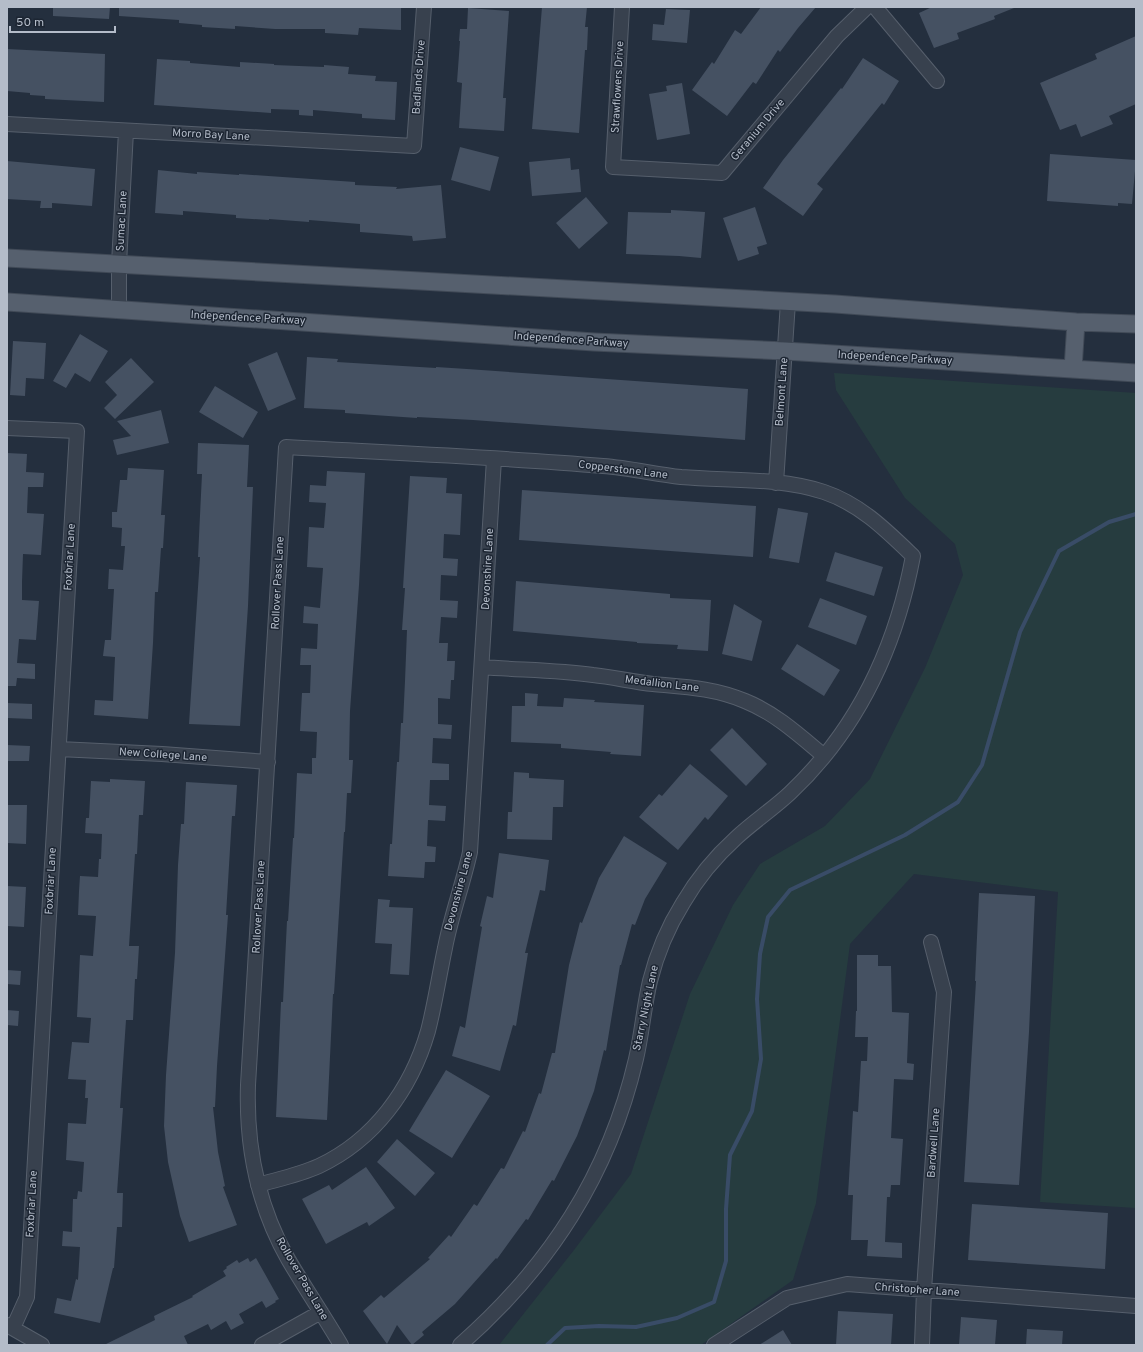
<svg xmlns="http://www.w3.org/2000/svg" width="1143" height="1352" viewBox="0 0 1143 1352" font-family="Overpass,sans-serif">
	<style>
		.green { fill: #263c3f }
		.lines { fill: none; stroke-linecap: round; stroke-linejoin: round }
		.stream { stroke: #394c67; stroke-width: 4 }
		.building { fill: #455162 }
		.minor-casing { stroke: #565f6c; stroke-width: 16 }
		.major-casing { stroke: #414a57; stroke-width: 19 }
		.minor { stroke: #38414e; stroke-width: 14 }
		.major { stroke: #56606e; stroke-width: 17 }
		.labels { text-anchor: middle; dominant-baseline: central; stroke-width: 3; stroke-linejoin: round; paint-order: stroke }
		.street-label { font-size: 11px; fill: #b4bcc9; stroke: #1d2633 }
	</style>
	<rect width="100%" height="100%" fill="#242f3e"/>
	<path class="green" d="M834 373 1136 393V1208L1040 1202 1058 892 914 874 850 944 816 1203 793 1280 701 1345H499L574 1250 631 1174 690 994 733 905 760 864 825 826 870 779 925 668 963 575 955 544 905 498 836 390Z"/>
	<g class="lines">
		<path class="stream" d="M547 1345 565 1328 599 1326 636 1327 677 1318 714 1302 726 1261V1209L730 1155 752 1111 761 1059 757 999 760 954 768 917 790 890 905 835 958 802 982 765 1020 632 1059 551 1109 522 1136 514"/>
	</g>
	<path class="building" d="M53 7H110L109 19 53 16Z
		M119 7H401V30L359 28 358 35 325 33V29H275L235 26V29L202 27V25L179 23V20L119 16Z
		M542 7H587L585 27H588L587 50H585L579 133 532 129Z
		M761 7H816L798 28 780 52 778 50 756 84 753 82 727 116 692 90 712 62 714 64 735 30 741 34Z
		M932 7H1014V8L994 16 995 19 957 33 959 39 934 48 919 13Z
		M468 8 509 11 503 98H506L504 131 459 128 462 83 457 82 460 41H459L460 29H467Z
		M666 9 690 10 687 43 652 40 653 24 664 25Z
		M1136 36V104L1109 116 1113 124 1081 137 1076 124 1060 130 1040 83 1097 59 1095 54Z
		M7 49 105 54 104 102 45 99V96L30 95V93L7 91Z
		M863 58 899 81 884 105 882 103 817 184 823 189 803 216 763 188 783 160 841 88 842 89Z
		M157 59 190 61V63L240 67V62L274 64V65L324 67V65L349 67 348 74 376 76 375 81 397 82 395 120 362 118V114L313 110V116L299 115V110L271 109V113L154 105Z
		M682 83 690 134 657 140 649 94 667 91 666 86Z
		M460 147 499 157 490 191 451 180Z
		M1050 154 1136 160 1132 204 1118 203V206L1047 201Z
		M570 158 571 170 579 169 581 192 532 196 529 162Z
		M7 161 95 169 92 206 52 203V208H40L41 201 7 199Z
		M158 170 197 174V172L239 175V174L355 182V185L397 187 396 189 441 185 446 238 413 241 412 236 360 232V224L309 220V222L269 219V220L236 218V215L183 211V215L155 213Z
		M586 197 608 223 579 249 556 223Z
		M755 207 767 244 757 247 759 254 738 261 723 218Z
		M671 210 705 212 701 258 679 256 626 254 628 212 671 213Z
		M80 334 108 351 90 382 75 373 66 388 53 381Z
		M13 341 46 343 44 379 26 378 25 396 10 395Z
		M277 352 296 399 268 411 248 364Z
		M307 357 338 359 337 362 436 368V367L467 369 748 389 745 440 473 420 417 417V418L345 413V410L304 408Z
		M131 358 154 382 115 419 104 408 117 395 105 382Z
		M215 386 258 412 243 438 199 412Z
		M161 410 169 443 117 455 113 440 131 436 117 421Z
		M198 443 249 445 247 487H253L248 606 240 726 189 724 200 557H198L202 474H197Z
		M7 453 27 454 26 472 44 473 43 487H28L27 513 44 514 41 555 23 554 22 582V600L39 601 36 640 19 639 17 663 35 664V679L17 678 16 686H7Z
		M128 468 164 470 161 515H165L163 548H161L158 592H155L153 643 148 719 94 715 95 700 113 701 115 657 103 656 105 640H111L114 589H108L109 569 123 570 125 546H121L122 528 112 527V512H117L120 480H127Z
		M327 471 365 473 359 585 350 711 349 760H353L351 793H347L345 832H344L334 994H333L327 1120 276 1117 281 1002H283L287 921H288L293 838H294L297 773 312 774V758H316L317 732 300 731 302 693H310L311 665H300L301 648 317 649 318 624 303 623 304 606 320 608 323 568 307 567 309 527 324 528 326 503 309 502 310 485 326 486Z
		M410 476 447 478 446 493 462 494 460 535 444 534 443 558 458 559 457 576 441 575 440 600 458 601 457 618 441 617 439 643H448L447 661H455L454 680H451L450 699 438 698V724L452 725 451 739 433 738 432 763 449 764V780H430L429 805 446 806 445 821 428 820 427 846 436 847 435 862H425L424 878 388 876 390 844H392L397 762H399L401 723H403L405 681 407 630H402L405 588H403Z
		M522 490 756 506 753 557 519 540Z
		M778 508 808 513 799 563 769 558Z
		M835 552 883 567 874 596 826 581Z
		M516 581 670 594V598L711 600 708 651 677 649 678 645 637 643V642L513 631Z
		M820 598 867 616 856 645 808 627Z
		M734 604 762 621 752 661 722 654Z
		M797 644 840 670 824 696 781 669Z
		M525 693 538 694 537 706 563 707 564 698 595 700 594 702 644 705 641 756 610 754 611 752 561 748V744L511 742 512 706H525Z
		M7 703 32 704V719L7 718Z
		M732 728 767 764 746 786 710 750Z
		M7 745 30 746 29 761H7Z
		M690 764 728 796 708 820 705 817 678 850 639 817 659 794 662 796Z
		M514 772 529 773V778L564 780 563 807H553L552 840 507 839 508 812H512Z
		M110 779 145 781 143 815H139L137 854H135L129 946H139L137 979H135L133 1020H126L120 1108H123L117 1193H123L122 1227H117L114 1268H113L100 1323 54 1313 57 1298 71 1301 76 1279 78 1280 80 1247 62 1246 63 1231 72 1232 73 1199H77L78 1191 82 1192 84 1162 66 1160 68 1123 86 1124 88 1098H85L86 1080 68 1079 72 1042 89 1043 91 1018 77 1017 80 955 93 956 96 916 78 915 79 891 80 876 98 877 99 859H101L102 834 85 833 86 818H89L91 781 110 782Z
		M186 782 237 785 235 816H232L226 915H228L217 1066 215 1107H213L218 1152 225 1186 223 1187 237 1225 189 1242 180 1216 168 1162 164 1126 166 1075 175 953 178 865 181 824H184Z
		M7 805H27L26 844 7 843Z
		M624 836 667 863 645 899 635 925 632 924 621 965H620L606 1051 604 1050 594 1091 577 1136 554 1181 552 1180 528 1220 526 1219 497 1259 496 1258 455 1304 422 1332 424 1335 412 1345 397 1325 387 1344 363 1311 381 1295 384 1298 430 1259 428 1258 449 1235 451 1237 474 1204 477 1206 501 1168 504 1169 523 1131 525 1132 539 1093 541 1094 552 1053H555L569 965 580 922 582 923 599 878Z
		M499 853 549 860 545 891 540 890 525 953H528L516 1026 513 1025 500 1071 452 1056 460 1026 465 1028 482 927 480 926 487 896 493 898Z
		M7 886 26 887 24 927 7 926Z
		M979 893 1035 896 1029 1032 1019 1185 964 1182 976 981H975Z
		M378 899 390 900 389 907 413 908 409 975 390 974 392 944 375 943Z
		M857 955H878V966H891L892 1012 909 1013 907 1063 914 1064 913 1080 894 1079 891 1138 903 1139 900 1185H891L890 1197H887L885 1242 902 1243V1258L867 1256 868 1240H851L853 1195H848L853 1111 858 1112 861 1061H867L868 1037H855L856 1011H857Z
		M7 970 21 971 20 985 7 984Z
		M7 1010 19 1011 18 1026 7 1025Z
		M446 1070 490 1096 452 1158 409 1131Z
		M397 1139 435 1173 415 1196 377 1162Z
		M366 1167 395 1208 369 1226 367 1222 326 1244 302 1199 329 1185 332 1190Z
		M972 1204 1108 1213 1105 1269 968 1260Z
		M248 1258 250 1262 256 1258 279 1299 275 1301 276 1302 266 1308 262 1301 239 1314 244 1323 231 1330 226 1321 211 1330 208 1324 184 1336 188 1345H104L155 1320 154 1316 193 1297 192 1296 226 1276 223 1271 227 1268 226 1267 237 1260 239 1263Z
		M838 1311 893 1314 891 1345H836Z
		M961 1317 997 1320 995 1345H959Z
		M1027 1329 1063 1331 1062 1345H1026Z
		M783 1330 792 1345H759Z"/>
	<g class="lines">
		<g class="minor-casing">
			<path id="minor" d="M622 7 613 167 722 173 837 36 867 7
				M875 7 937 81
				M7 124 414 146 424 7
				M119 311V264L126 131
				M7 428 77 431 27 1297 13 1328
				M776 483 788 302
				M482 667C519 670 557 670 593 675 613 677 633 682 653 684 686 687 714 688 745 701 775 713 799 735 824 756
				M59 749 162 754 268 762
				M258 1185C279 1179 299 1175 319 1166 374 1140 411 1090 428 1031 435 1004 439 976 445 948 451 916 463 884 470 852L494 459
				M7 1325 42 1345
				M262 1345 321 1312
				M341 1345C324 1316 305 1288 288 1259 258 1206 246 1146 248 1085L286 447C392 453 498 457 603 466 629 468 655 474 681 477 728 481 778 477 824 492 860 504 886 530 913 556 896 647 858 729 790 793 773 809 753 822 736 838 715 857 697 879 683 903 668 927 657 953 650 981 644 1006 642 1033 636 1059 609 1175 549 1267 460 1345
				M714 1345 787 1298 847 1284 1136 1306
				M922 1345 924 1290 944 992 931 942"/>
		</g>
		<g class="major-casing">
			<path id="major" d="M7 258 835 304 1076 322 1136 324
				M7 302 594 342 785 351 1136 373
				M1073 369 1076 322"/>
		</g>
		<use href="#minor" class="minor"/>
		<use href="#major" class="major"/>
	</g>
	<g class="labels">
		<g class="street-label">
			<text transform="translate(419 77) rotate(-86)">Badlands Drive</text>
			<text transform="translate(618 87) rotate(-87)">Strawflowers Drive</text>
			<text transform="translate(758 130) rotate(-50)">Geranium Drive</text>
			<text transform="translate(211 135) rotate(3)">Morro Bay Lane</text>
			<text transform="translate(122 221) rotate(-87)">Sumac Lane</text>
			<text transform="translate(248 318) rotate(3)">Independence Parkway</text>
			<text transform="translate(571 340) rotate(4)">Independence Parkway</text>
			<text transform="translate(895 358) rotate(3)">Independence Parkway</text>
			<text transform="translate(782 392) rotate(-86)">Belmont Lane</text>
			<text transform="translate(623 470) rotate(7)">Copperstone Lane</text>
			<text transform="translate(70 557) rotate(-87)">Foxbriar Lane</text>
			<text transform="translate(488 569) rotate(-87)">Devonshire Lane</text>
			<text transform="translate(278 583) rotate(-87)">Rollover Pass Lane</text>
			<text transform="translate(662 684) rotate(7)">Medallion Lane</text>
			<text transform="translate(163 755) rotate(4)">New College Lane</text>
			<text transform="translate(51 881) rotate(-87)">Foxbriar Lane</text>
			<text transform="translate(459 891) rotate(-75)">Devonshire Lane</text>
			<text transform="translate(259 907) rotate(-87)">Rollover Pass Lane</text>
			<text transform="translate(646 1008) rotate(-78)">Starry Night Lane</text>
			<text transform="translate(934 1143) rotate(-86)">Bardwell Lane</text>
			<text transform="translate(32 1204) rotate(-87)">Foxbriar Lane</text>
			<text transform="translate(302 1279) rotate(60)">Rollover Pass Lane</text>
			<text transform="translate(917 1290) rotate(4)">Christopher Lane</text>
		</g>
	</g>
	<rect width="1143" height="1352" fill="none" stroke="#b4bcc9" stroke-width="16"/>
	<path d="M10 26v6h105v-6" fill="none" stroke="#b4bcc9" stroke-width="2"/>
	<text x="16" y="26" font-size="12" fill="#b4bcc9" stroke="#1d2633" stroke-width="3" paint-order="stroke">50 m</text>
</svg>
